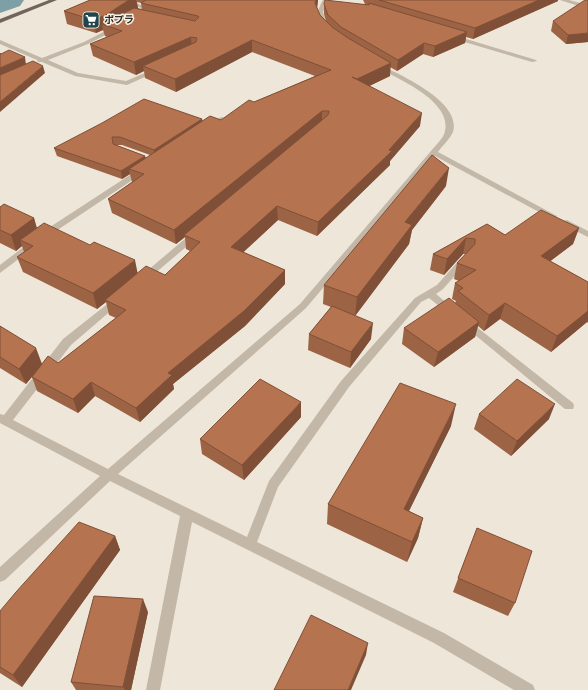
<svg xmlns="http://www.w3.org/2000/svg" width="588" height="690" viewBox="0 0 588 690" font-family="'Fira Sans','Noto Sans JP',sans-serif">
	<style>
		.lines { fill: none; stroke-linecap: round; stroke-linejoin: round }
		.river { fill: #7ca0a6; fill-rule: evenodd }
		.minor { fill: #c3b7a7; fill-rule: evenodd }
		.major { fill: #716459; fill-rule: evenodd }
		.wall { fill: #9c6344; fill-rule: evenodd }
		.shaded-wall { fill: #7f5037 }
		.building { fill: #b5734f; stroke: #7f5037 }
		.labels { text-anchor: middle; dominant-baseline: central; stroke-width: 3; stroke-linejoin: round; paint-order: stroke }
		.far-poi-label { font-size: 10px; font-weight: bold; fill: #312b26; stroke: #f6f0e5; text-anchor: start }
	</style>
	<rect width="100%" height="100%" fill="#ede6d9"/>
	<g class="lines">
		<path class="river" d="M0 0H24L20 6 0 13Z"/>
		<path class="minor" d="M121 0H129L148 8 139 15H135V13L141 8Z
			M323 0H329L323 12 327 25 324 27C314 21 318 8 323 0Z
			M560 0H569L588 5V9Z
			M115 26 118 28 117 29 88 44 48 60 78 73 126 81 154 69H158V71L127 85 75 76 42 62H38L37 60 0 44V40L42 58 84 42Z
			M453 35 536 60 537 61 532 62 451 38V36Z
			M376 65H380C401 75 462 102 453 132 450 139 442 146 438 152L557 216 556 218H550L435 156 306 308 118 474 247 537 269 481 341 381 415 298 437 285 462 257H468L469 259 468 261 443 289 436 294 454 309 456 311 454 313H448L429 298 421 302 349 387 278 487 257 542 444 633 533 685 535 690H514L434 643 192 522 160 690H146L180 516 110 481 5 580 0 582V567L100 476 0 423V414L4 415 63 339 115 298H121L123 300 121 302 71 345 13 420 108 469 300 304 431 151C435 146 444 138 445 131 452 101 397 78 376 67Z
			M221 117 226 118 211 128H207V126Z
			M139 169H142L146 171 53 233 0 273V265L47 229Z
			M567 220 588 231V237L564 225V221Z
			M196 231 199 232V236L147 280H141L139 278 141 276 193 232Z
			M466 320 469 321 573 403 574 406 573 409H565L463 325 461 323 463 321Z"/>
		<path class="major" d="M49 0H57L0 23V19Z"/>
	</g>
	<path class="wall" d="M90 0H318L317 8 320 15 326 21 324 14V4H365L363 0H558V1L473 39 466 37 465 43 433 57 423 54 397 71 390 67V76L369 86 420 126 390 161V165L317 236 278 220 243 252 285 270V284L245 326 173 384 174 389 140 422 95 396 78 413 37 391 32 377 26 384 0 368V326L42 364 58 363 116 318 109 315 106 302 97 309 23 272 17 257 24 252 22 246 16 251 0 243V207L34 218 37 228 137 274 165 275 190 251 186 249 185 237 176 244 112 213 108 199 132 182 130 174 122 179 57 156 54 148 202 119 203 121 221 120 254 102 315 76 252 52 176 92 145 78 144 71 136 75 93 56 90 44 107 37 105 36 103 30 96 33 67 24 64 11ZM137 2 141 3 142 10 138 8ZM116 145H122L150 155 146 158 145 156Z
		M553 21 588 42 566 44 551 31Z
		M446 186 412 230 409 244 355 316 371 339 350 368 308 350 309 334 331 307 323 304 324 285Z
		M487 224 505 235 579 228 573 244 550 261 588 282V323L587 322 551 352 500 319 484 331 478 326 475 337 434 367 402 344 404 328 455 303 456 301 452 299 455 283 459 281 454 279 457 263 466 254H463L444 275 430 270 433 254Z
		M479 414 549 419 511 456 474 429Z
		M301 417 244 480 202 454 200 439Z
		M451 426 409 511 423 518 418 538 407 562 327 524 328 504Z
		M477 528 515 603 508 616 453 592Z
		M115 536 120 550 22 687 0 673V611Z
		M148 612 131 690H76L71 682Z"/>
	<path class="shaded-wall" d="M129 0H136L138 8 102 24 103 30 96 33 93 20Z
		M316 0H318L317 8 315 3Z
		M539 0H558V1L473 39 475 28Z
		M467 32 465 43 433 57 435 46Z
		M588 33V42L566 44 568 35Z
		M191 37 192 50 143 66 144 71 136 75 134 62Z
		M252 40V52L176 92 175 79Z
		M424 43 423 54 397 71 398 60Z
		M25 57 26 65 0 76V68Z
		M391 63 390 76 357 92V79Z
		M43 66 45 73 0 112V102Z
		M322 111V124L184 235 185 237 176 244 174 230Z
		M422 113 420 126 390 161V165L317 236 318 222 389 150Z
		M202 119 203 127 155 157 154 150Z
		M145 156 147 163 129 169 130 174 122 179 121 171Z
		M449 168 446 186 412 230 409 244 355 316 357 297 405 222Z
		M277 206 278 220 233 262 231 247Z
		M34 218 38 234 20 240 22 246 16 251 11 235Z
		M579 228 573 244 536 272 541 256Z
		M466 238 463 254 444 275 447 259Z
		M135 260 138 275 105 300 106 302 97 309 93 293Z
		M285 270V284L245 326 173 384 174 389 140 422 136 408 168 373Z
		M505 303 500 319 484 331 489 315Z
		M588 311V320L587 322 551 352 557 336Z
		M479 322 475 337 434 367 438 352Z
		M373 323 371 339 350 368 351 352Z
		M36 348 42 364 26 384 19 369Z
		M91 382 95 396 78 413 73 399Z
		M301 402V417L244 480 242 465Z
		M456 404 451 426 400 529 404 509Z
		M555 404 549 419 511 456 517 441Z
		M423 518 418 538 407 562 412 542Z
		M115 536 120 550 22 687 13 675Z
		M143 599 148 612 131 690H125L123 687Z
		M368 643 366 655 351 690H348Z"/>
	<path class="building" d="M90 0H129L106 15 93 20 64 11Z
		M146 0H316L315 3 320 15 332 27 348 38 391 63 357 79 352 77 422 113 389 150 392 151 318 222 277 206 231 247 285 270 244 311 168 373 172 375 136 408 91 382 73 399 32 377 48 356 58 363 126 310 105 300 146 266 165 275 200 242 184 235 328 115 329 111H322L174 230 108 199 144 174 129 169 210 116 221 120 249 100 254 102 331 70 252 40 175 79 143 66 196 42 197 38 191 37 134 62 90 44 122 31 102 24 134 8 195 21 199 17 198 16 141 3Z
		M325 0 369 5V3L467 32 435 46 424 43 398 60 341 27 328 15 324 4Z
		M379 0H539L475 28Z
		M585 0H588V33L568 35 553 21Z
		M9 50 25 57 0 68V53L1 54Z
		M33 61 43 66 0 102V75Z
		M144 99 202 119 154 150 120 137H112L113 144 145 156 121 171 54 148 102 123Z
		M432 155 449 168 405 222 412 225 357 297 324 285Z
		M4 204 34 218 11 235 0 230V207Z
		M541 210 579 228 541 256 588 282V311L557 336 505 303 489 315 458 291 463 288 455 283 476 270 457 263 475 244V239L466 238 447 259 433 254 487 224 505 235Z
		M44 223 90 245 94 242 135 260 93 293 17 257 33 246 20 240Z
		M449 298 479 322 438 352 404 328Z
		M332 306 373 323 351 352 309 334Z
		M0 326 36 348 19 369 0 357Z
		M260 379 301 402 242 465 200 439Z
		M517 379 555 404 517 441 479 414Z
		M400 383 456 404 404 509 423 518 412 542 328 504Z
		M79 522 115 536 13 675 0 667V611L16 592Z
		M477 528 532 551 515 603 458 578Z
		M94 596 143 599 123 687 71 682Z
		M311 615 368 643 348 690H274Z"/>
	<defs>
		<g id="supermarket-square" transform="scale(0.9)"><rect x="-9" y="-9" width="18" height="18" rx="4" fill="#22454c" stroke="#f6f0e5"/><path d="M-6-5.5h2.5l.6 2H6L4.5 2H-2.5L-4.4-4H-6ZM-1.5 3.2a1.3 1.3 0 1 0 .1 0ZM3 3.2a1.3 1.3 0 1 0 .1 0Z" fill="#fff"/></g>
	</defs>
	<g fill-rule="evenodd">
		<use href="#supermarket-square" x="91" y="20"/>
	</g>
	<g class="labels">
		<g class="far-poi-label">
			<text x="104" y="20">ポプラ</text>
		</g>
	</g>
</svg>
